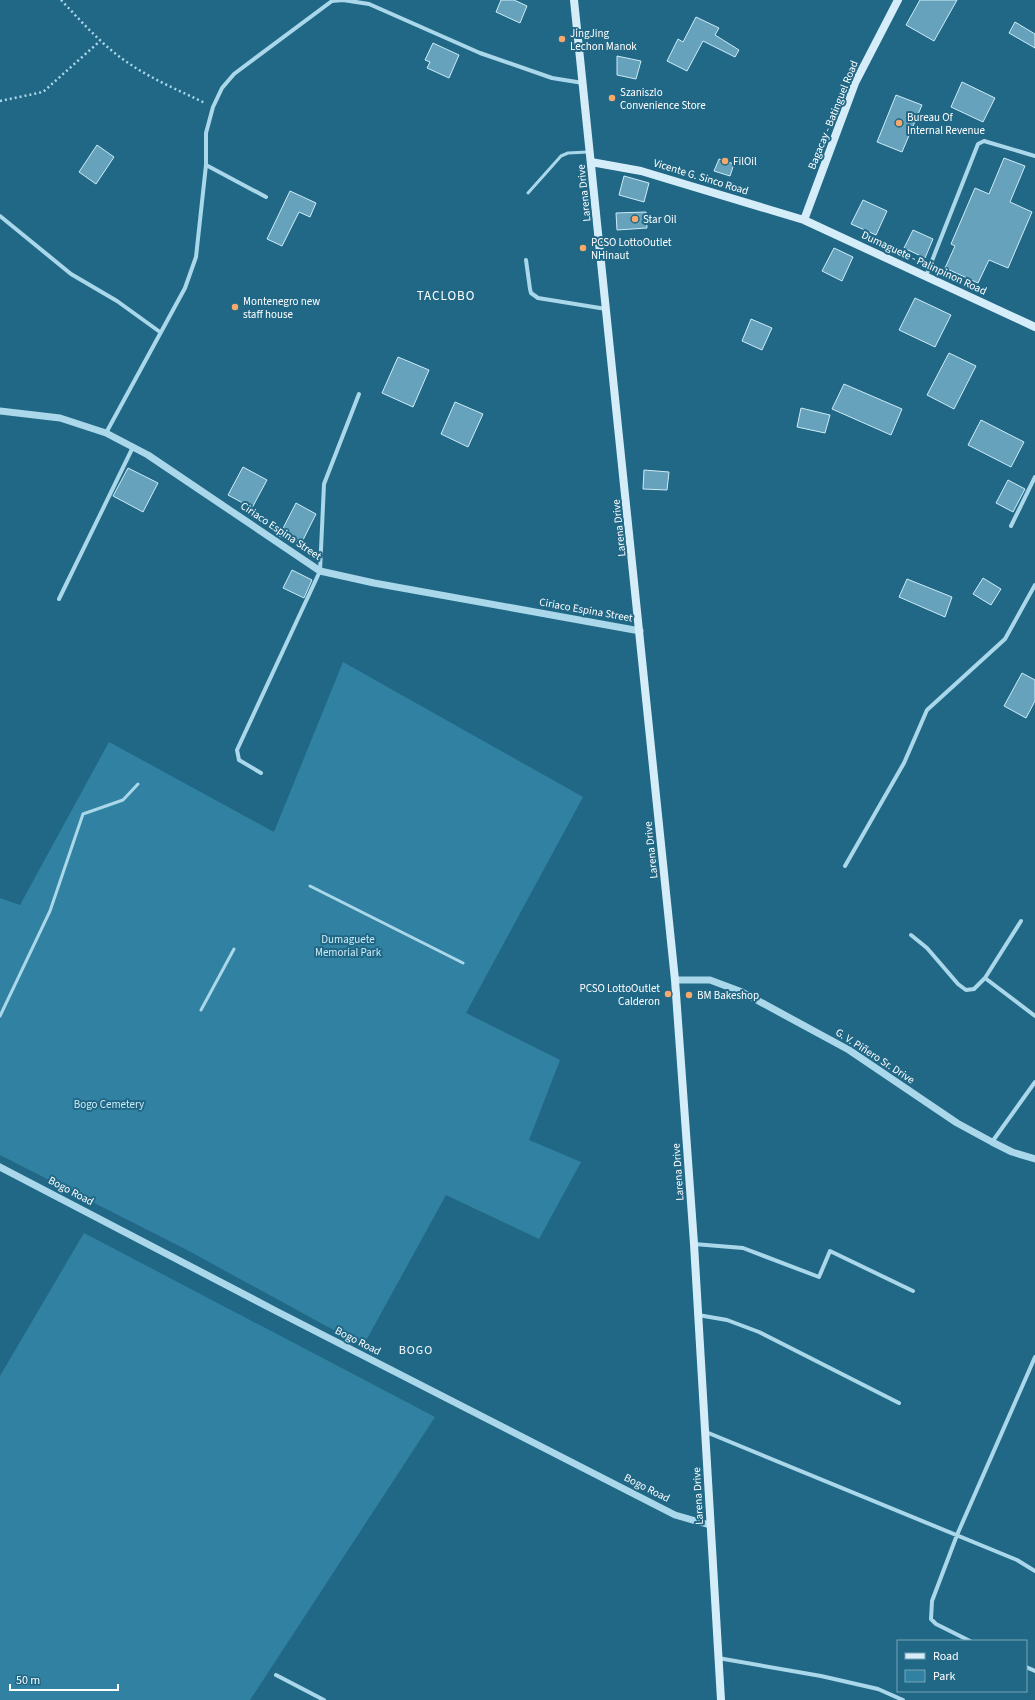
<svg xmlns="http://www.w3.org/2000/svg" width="1035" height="1700" viewBox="0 0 1035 1700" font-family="'Source Sans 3',sans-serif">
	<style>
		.green { fill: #3182a2 }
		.building { fill: #66a2bb; stroke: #ceecf7 }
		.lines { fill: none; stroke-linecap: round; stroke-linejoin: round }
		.path { stroke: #aad8ea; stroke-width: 2.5; stroke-dasharray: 2 3; stroke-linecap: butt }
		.service { stroke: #aad8ea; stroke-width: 3 }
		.minor { stroke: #aad8ea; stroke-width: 4 }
		.tertiary { stroke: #aad8ea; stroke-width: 7 }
		.secondary { stroke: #d5edf8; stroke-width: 8 }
		.poi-dot { fill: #f7a96b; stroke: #206886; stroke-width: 1.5 }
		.labels { text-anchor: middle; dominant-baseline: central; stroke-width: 4; stroke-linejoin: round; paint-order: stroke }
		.poi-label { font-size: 11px; fill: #fff; stroke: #206886; text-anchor: start }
		.street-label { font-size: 11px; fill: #fff; stroke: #206886 }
		.park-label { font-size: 11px; fill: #ceecf7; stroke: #206886 }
		.neighbourhood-label { font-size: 12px; letter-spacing: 1px; fill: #fff; stroke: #206886 }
		.quarter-label { font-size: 13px; letter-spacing: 1px; fill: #fff; stroke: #206886 }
	</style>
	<rect width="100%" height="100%" fill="#206886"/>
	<path class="green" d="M343 662 583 797 466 1013 560 1060 529 1140 581 1162 539 1239 446 1195 363 1346 187 1250 0 1155V898L20 905 109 742 274 832Z
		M84 1233 435 1417 250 1700H0V1376Z"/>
	<path class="building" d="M501 0H514L527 6 520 23 496 12Z
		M920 0H957L934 41 906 25Z
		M696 17 719 28 715 35 739 50 735 57 703 41 687 71 667 61 678 39 683 42Z
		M1015 22 1035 34V48L1009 33Z
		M433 43 459 55 449 78 427 68 430 62 425 60Z
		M617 56 641 61 636 79 617 75Z
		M962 82 995 98 983 122 951 107Z
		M896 95 922 105 902 152 877 142Z
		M97 145 114 157 96 184 79 172Z
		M1004 158 1025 166 1010 202 1032 212 1008 268 989 260 978 283 945 268 955 246 951 244 975 188 989 194Z
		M719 159 734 164 730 176 714 171Z
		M624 176 649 183 644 202 619 195Z
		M290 191 316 203 310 217 299 212 282 246 267 239Z
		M863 200 887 211 876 235 851 224Z
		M646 212 647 228 617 230 616 213Z
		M913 230 933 239 925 258 904 248Z
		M834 248 853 257 842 281 822 271Z
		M915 298 951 315 935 347 899 330Z
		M751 319 772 328 762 350 742 341Z
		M949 353 976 366 954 409 927 395Z
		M398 357 429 370 413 407 382 393Z
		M844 384 902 409 891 435 832 409Z
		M455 402 483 414 468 447 441 434Z
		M801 408 830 415 825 433 797 427Z
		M981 420 1024 442 1011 467 968 445Z
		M243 467 267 480 252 508 228 495Z
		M128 468 158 483 143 512 113 496Z
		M644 470 669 472 667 490 643 489Z
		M1008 480 1025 489 1013 512 996 503Z
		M296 503 316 514 300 546 279 536Z
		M292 570 312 580 304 598 283 588Z
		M983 578 1001 589 991 605 973 594Z
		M907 579 952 597 945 617 899 597Z
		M1022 673 1035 680V701L1026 718 1004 706Z"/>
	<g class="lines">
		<path class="path" d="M61 0C81 21 100 43 124 60 149 78 178 90 205 103
			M0 101 43 92 100 41"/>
		<path class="service" d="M528 193 561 156 568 153 588 152
			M310 886 463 963
			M201 1010 234 949
			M0 1016 50 911 83 814 123 800 138 784"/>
		<path class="minor" d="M206 165 266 197
			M0 216 71 274 117 301 160 332
			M526 260 530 289 531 293 538 298 606 309
			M926 276 978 144 984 141 1035 156
			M106 433 185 288 196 257 206 165V133L213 107 222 88 234 74 332 1 343 0 369 4 480 53 552 78 583 83
			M1011 526 1035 477
			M59 599 133 447
			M261 773 239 760 237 750 320 571 324 484 359 394
			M845 866 904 763 927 710 1005 639 1035 585
			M911 935 927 948 958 984 966 990 974 989 985 978 1035 1016
			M985 978 1021 921
			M992 1142 1035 1082
			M694 1244 743 1248 819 1277 830 1251 913 1291
			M698 1315 727 1320 759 1332 899 1403
			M706 1432 1017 1560 1035 1571
			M970 1641 936 1624 931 1619 932 1601 957 1535 1035 1357
			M718 1658 821 1676 878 1689 903 1700
			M1026 1667 1035 1671
			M276 1675 324 1700"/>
		<path class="tertiary" d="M0 411 60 418 106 433 148 455 320 571 374 583 640 631
			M675 980H710L742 992 849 1050 957 1123 992 1142 1012 1152 1035 1159
			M0 1167 276 1311 675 1515 710 1525"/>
		<path class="secondary" d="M574 0 675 980 694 1244 721 1700
			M591 162 641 171 804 220 1035 327
			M804 220 855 83 898 0"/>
	</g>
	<g class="poi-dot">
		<circle cx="562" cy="39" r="4"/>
		<circle cx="612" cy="98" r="4"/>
		<circle cx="899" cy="123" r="4"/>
		<circle cx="725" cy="161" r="4"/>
		<circle cx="635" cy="219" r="4"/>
		<circle cx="583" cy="248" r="4"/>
		<circle cx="235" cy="307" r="4"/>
		<circle cx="668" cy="994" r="4"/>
		<circle cx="689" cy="995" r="4"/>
	</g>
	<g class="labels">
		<g class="poi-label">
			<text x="570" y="33">JingJing<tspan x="570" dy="13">Lechon Manok</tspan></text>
			<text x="620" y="92">Szaniszlo<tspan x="620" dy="13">Convenience Store</tspan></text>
			<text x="907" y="117">Bureau Of<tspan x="907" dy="13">Internal Revenue</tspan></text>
			<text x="733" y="161">FilOil</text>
			<text x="643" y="219">Star Oil</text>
			<text x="591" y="242">PCSO LottoOutlet<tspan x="591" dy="13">NHinaut</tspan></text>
			<text x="243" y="301">Montenegro new<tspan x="243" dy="13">staff house</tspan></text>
			<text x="660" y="988" text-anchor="end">PCSO LottoOutlet<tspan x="660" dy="13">Calderon</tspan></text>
			<text x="697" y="995">BM Bakeshop</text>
		</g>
		<g class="street-label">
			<text transform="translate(833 115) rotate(-68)">Bagacay - Batinguel Road</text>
			<text transform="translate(701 177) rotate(17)">Vicente G. Sinco Road</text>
			<text transform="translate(584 193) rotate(-96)">Larena Drive</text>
			<text transform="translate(924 263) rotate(25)">Dumaguete - Palinpinon Road</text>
			<text transform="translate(619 528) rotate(-96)">Larena Drive</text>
			<text transform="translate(281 531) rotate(34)">Ciriaco Espina Street</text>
			<text transform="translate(586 610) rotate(10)">Ciriaco Espina Street</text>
			<text transform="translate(651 850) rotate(-96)">Larena Drive</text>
			<text transform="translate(875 1056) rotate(33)">G. V. Piñero Sr. Drive</text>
			<text transform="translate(678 1172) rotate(-94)">Larena Drive</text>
			<text transform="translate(71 1191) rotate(28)">Bogo Road</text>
			<text transform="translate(358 1341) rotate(27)">Bogo Road</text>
			<text transform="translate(647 1488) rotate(27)">Bogo Road</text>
			<text transform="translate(698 1496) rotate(-93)">Larena Drive</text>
		</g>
		<g class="park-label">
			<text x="348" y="939">Dumaguete<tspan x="348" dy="13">Memorial Park</tspan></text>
			<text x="109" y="1104">Bogo Cemetery</text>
		</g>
		<g class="neighbourhood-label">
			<text x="416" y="1350">BOGO</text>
		</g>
		<g class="quarter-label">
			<text x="446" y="296">TACLOBO</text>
		</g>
	</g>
	<rect x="897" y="1640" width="130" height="52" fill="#206886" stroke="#79a4b6"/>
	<rect x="905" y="1653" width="20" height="6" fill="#d5edf8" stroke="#79a4b6"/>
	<text x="933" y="1660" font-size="12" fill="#ffffff">Road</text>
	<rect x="905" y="1670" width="20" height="12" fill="#3182a2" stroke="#79a4b6"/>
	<text x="933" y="1680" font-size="12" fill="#ffffff">Park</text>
	<path d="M10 1684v6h108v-6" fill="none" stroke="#ffffff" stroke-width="2"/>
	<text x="16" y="1684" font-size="12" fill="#ffffff" stroke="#206886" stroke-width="3" paint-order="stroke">50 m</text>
</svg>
